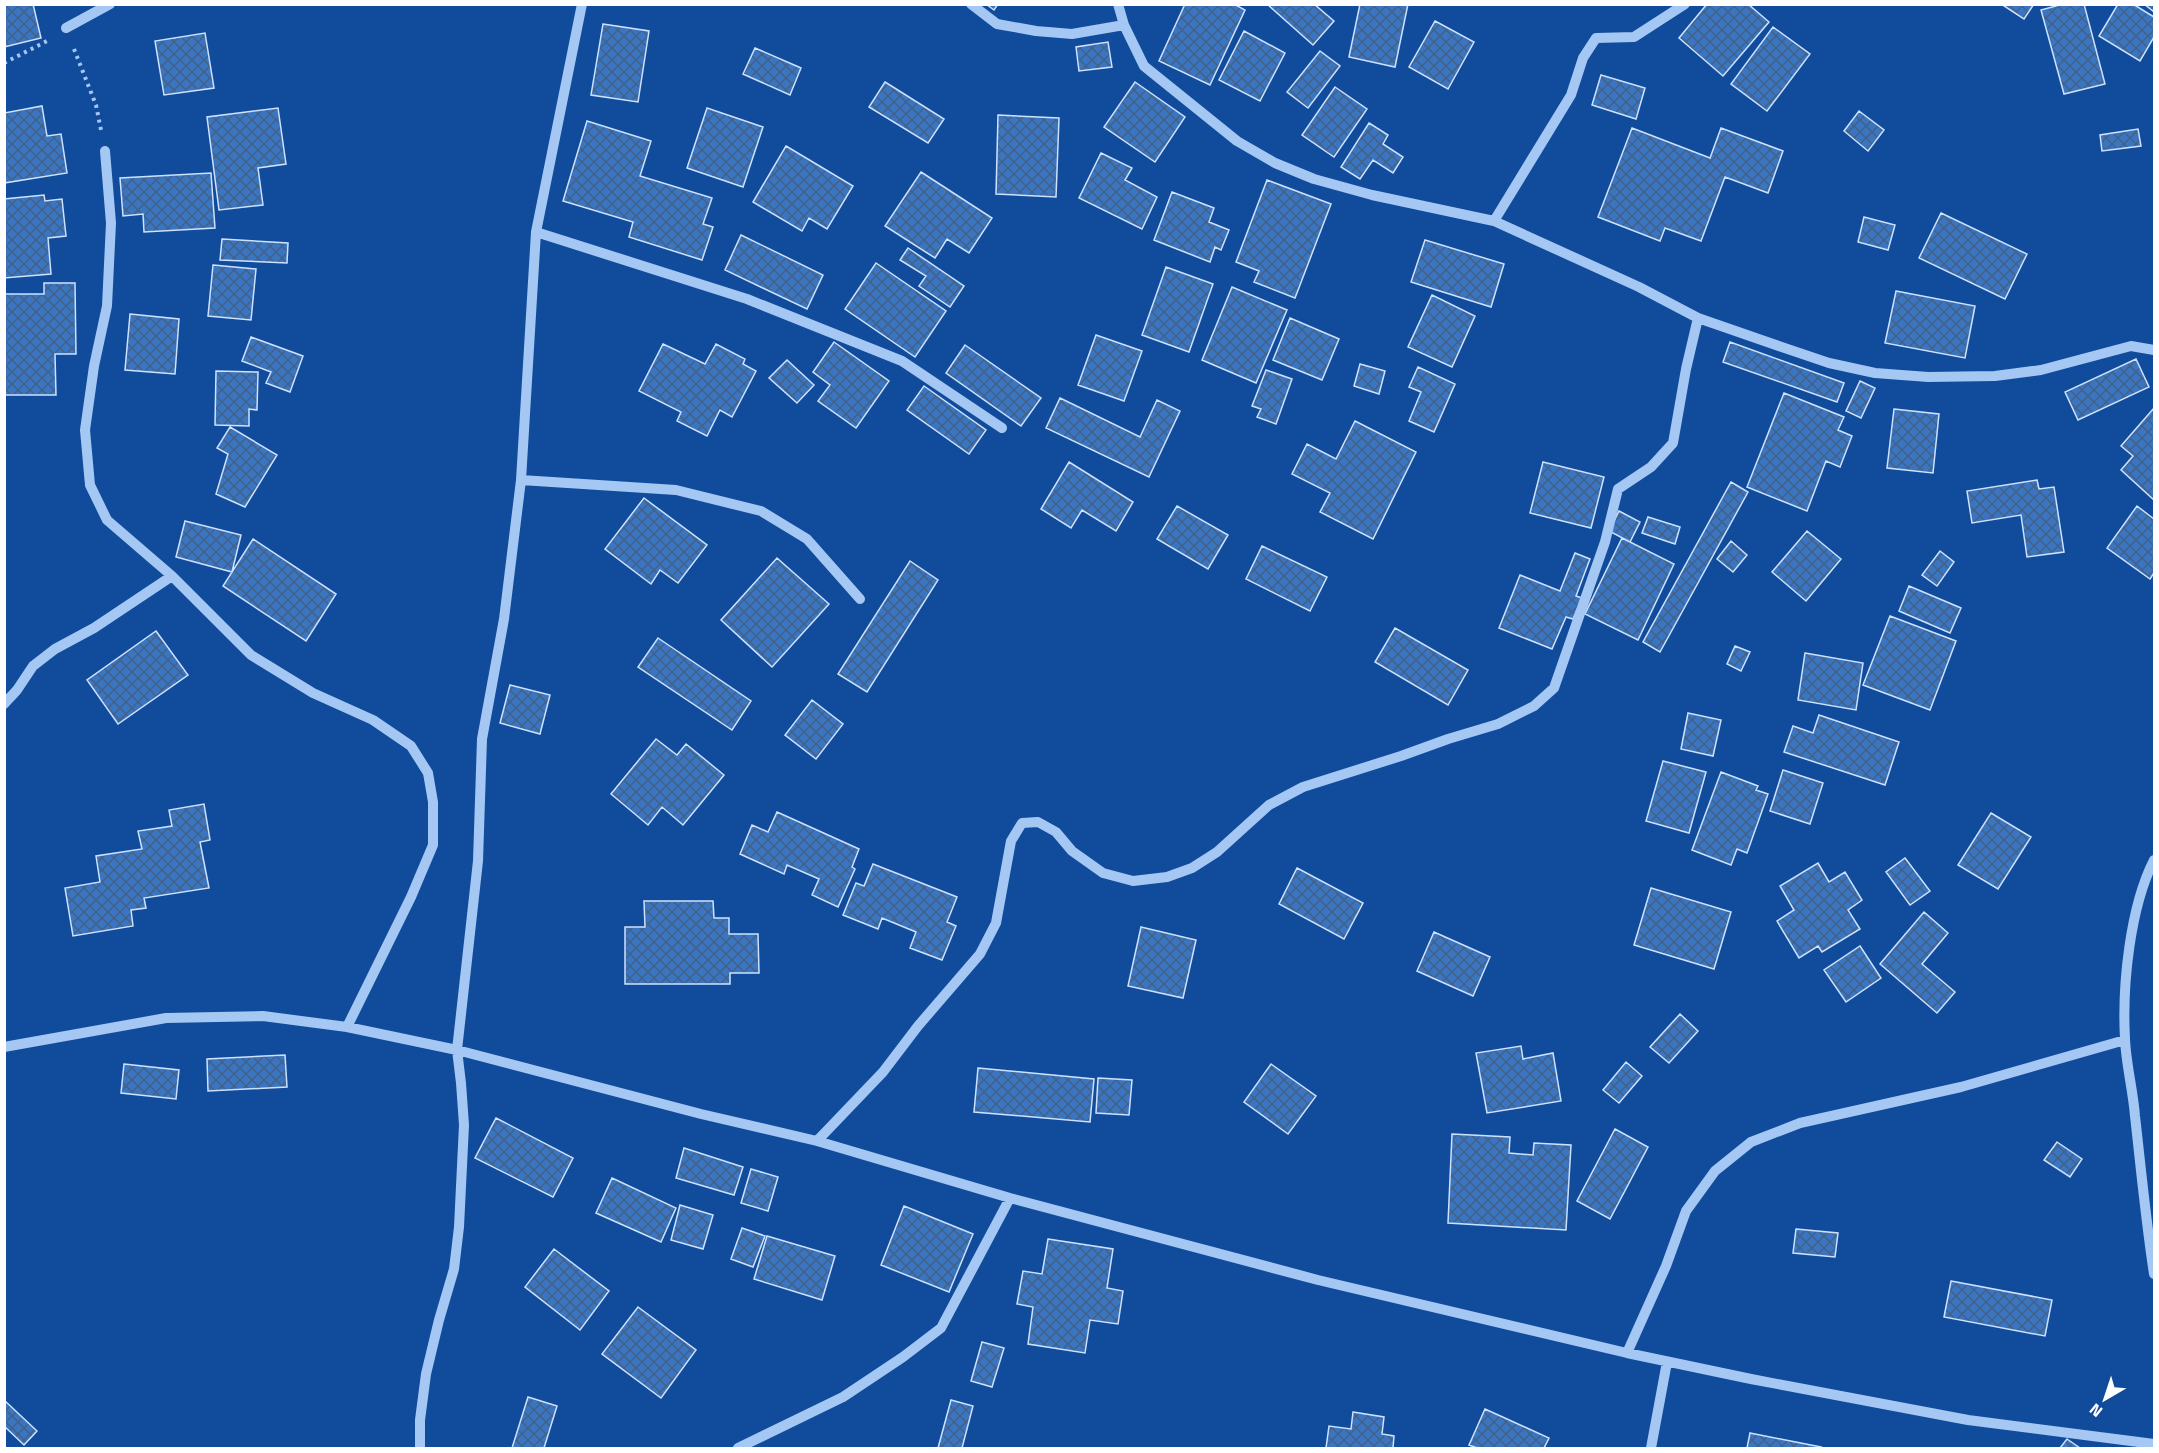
<svg xmlns="http://www.w3.org/2000/svg" width="2159" height="1453" viewBox="0 0 2159 1453" font-family="'Titillium Web',sans-serif">
	<style>
		.building { fill: url(#building-cross-hatch); stroke: #cde2fe; stroke-width: 1.5 }
		.lines { fill: none; stroke-linecap: round; stroke-linejoin: round }
		.path { stroke: #a5c7f4; stroke-width: 4; stroke-dasharray: 3 4.5; stroke-linecap: butt }
		.minor { stroke: #a5c7f4; stroke-width: 10 }
	</style>
	<defs>
		<pattern id="building-cross-hatch" width="8" height="8" patternUnits="userSpaceOnUse" patternTransform="scale(1.5)"><rect width="8" height="8" fill="#3a75c2"/><path d="M0 0l8 8M0 8l8-8" fill="none" stroke="#436087"/></pattern>
	</defs>
	<rect width="100%" height="100%" fill="#114b9b"/>
	<path class="building" d="M4 4H33L41 38 4 47Z
		M986 4H998L994 10Z
		M1185 4H1234L1245 10 1210 85 1159 61Z
		M1267 4H1314L1334 21 1313 45Z
		M1360 4H1408L1395 67 1349 57Z
		M1707 4H1748L1769 22 1723 76 1679 38Z
		M2001 4H2034L2024 19Z
		M2063 4H2084L2105 84 2064 94 2041 10Z
		M2118 4H2133L2154 17V37L2140 61 2099 36Z
		M2144 4H2154V9L2153 11Z
		M1435 21 1474 42 1448 89 1409 67Z
		M603 24 649 31 638 102 591 95Z
		M1773 27 1810 54 1767 111 1731 84Z
		M1244 31 1285 53 1260 101 1219 80Z
		M205 33 214 88 164 95 155 41Z
		M1108 42 1112 67 1079 71 1076 47Z
		M755 48 801 68 790 95 743 74Z
		M1320 51 1340 66 1308 108 1287 92Z
		M1601 75 1645 88 1636 119 1592 105Z
		M885 82 944 119 928 143 869 107Z
		M1135 82 1185 117 1155 162 1104 127Z
		M1335 87 1367 109 1334 157 1302 135Z
		M42 106 47 136 61 134 67 173 4 183V113Z
		M278 108 286 164 258 168 263 205 219 210 207 117Z
		M707 108 763 127 743 187 687 168Z
		M1859 111 1884 130 1868 151 1844 131Z
		M998 115 1059 118 1056 197 996 194Z
		M587 121 651 141 640 176 712 198 703 224 713 227 702 260 629 237 633 222 563 201Z
		M1369 123 1388 135 1383 144 1403 157 1393 173 1373 160 1360 179 1341 167Z
		M1632 128 1710 158 1721 128 1783 151 1768 193 1725 177 1701 241 1665 228 1660 241 1598 217Z
		M2138 129 2141 146 2102 151 2100 135Z
		M786 146 853 186 827 229 809 218 802 231 753 202Z
		M1101 153 1132 168 1125 180 1157 197 1142 229 1079 198Z
		M921 172 992 218 969 253 947 239 935 258 885 226Z
		M211 173 215 228 144 232 143 214 123 216 120 178Z
		M1267 180 1331 204 1295 298 1254 282 1259 271 1236 262Z
		M1172 192 1214 208 1209 222 1229 230 1221 250 1215 247 1210 262 1154 240Z
		M44 195 45 201 62 199 66 236 48 238 51 274 4 278V199Z
		M1941 213 2027 254 2005 299 1919 258Z
		M1864 217 1895 225 1888 250 1858 242Z
		M741 235 823 275 807 309 725 270Z
		M222 239 288 243 287 263 220 260Z
		M1425 240 1504 264 1491 307 1411 282Z
		M908 248 964 286 950 307 919 286 926 276 900 260Z
		M876 263 946 311 915 357 845 309Z
		M213 265 256 269 251 320 208 316Z
		M1166 267 1213 284 1189 352 1142 335Z
		M44 283H75L76 354H55L56 395H4V294H44Z
		M1232 287 1287 310 1256 383 1202 360Z
		M1896 291 1975 306 1965 358 1885 343Z
		M1432 295 1475 316 1452 367 1408 347Z
		M130 314 179 319 175 374 125 370Z
		M1290 318 1339 339 1322 380 1273 360Z
		M1096 335 1142 351 1124 401 1078 385Z
		M251 337 303 356 290 392 266 383 271 372 242 361Z
		M834 342 889 381 856 428 818 401 830 385 813 372Z
		M1730 342 1844 383 1837 402 1723 362Z
		M663 344 705 364 716 344 745 359 743 364 756 371 732 417 720 410 707 436 677 421 681 412 639 391Z
		M965 345 1041 398 1021 426 946 373Z
		M2136 359 2149 387 2078 420 2065 392Z
		M787 360 814 385 797 403 769 378Z
		M1360 364 1385 371 1379 394 1354 386Z
		M1418 367 1455 384 1434 432 1409 421 1421 392 1409 387Z
		M1266 370 1292 379 1276 424 1257 417 1261 409 1252 406Z
		M216 371 258 372 257 410 249 409V426L215 425Z
		M1860 381 1875 388 1861 418 1846 411Z
		M924 386 986 430 969 454 907 410Z
		M1784 393 1844 417 1838 430 1852 436 1840 467 1826 461 1807 511 1747 487Z
		M1060 398 1140 437 1157 400 1180 411 1149 477 1046 428Z
		M2154 408V500L2121 470 2133 456 2121 446Z
		M1894 409 1939 414 1933 473 1887 468Z
		M1355 421 1416 452 1373 539 1320 512 1330 493 1292 474 1307 444 1336 459Z
		M230 427 277 455 245 507 216 494 228 454 217 448Z
		M1069 462 1133 502 1116 531 1082 510 1071 528 1041 509Z
		M1543 462 1604 477 1591 528 1530 513Z
		M2037 480 2039 489 2054 487 2064 552 2027 557 2021 515 1972 523 1967 491Z
		M1731 482 1748 492 1660 652 1643 642Z
		M644 498 707 545 678 583 660 570 651 584 605 549Z
		M1177 506 1228 535 1208 569 1157 539Z
		M2137 506 2154 519V573L2150 579 2107 548Z
		M1619 511 1640 522 1630 542 1609 531Z
		M1648 517 1680 527 1675 544 1642 533Z
		M185 521 241 535 232 572 176 557Z
		M1807 531 1841 559 1806 601 1772 572Z
		M1622 538 1674 564 1638 640 1585 614Z
		M253 539 336 594 306 641 223 586Z
		M1731 541 1747 555 1733 572 1717 559Z
		M1262 546 1327 577 1310 611 1246 579Z
		M1940 551 1954 562 1937 586 1922 575Z
		M1575 553 1590 559 1576 596 1582 598 1573 619 1566 617 1552 649 1499 628 1520 575 1560 591Z
		M777 558 829 604 772 667 721 620Z
		M910 561 938 580 867 692 838 674Z
		M1909 586 1961 608 1950 633 1899 611Z
		M1890 616 1956 641 1930 710 1863 685Z
		M1395 628 1468 670 1448 705 1375 662Z
		M156 631 188 675 118 724 87 680Z
		M658 638 751 701 732 730 638 667Z
		M1735 646 1750 652 1741 671 1727 664Z
		M1805 653 1863 663 1856 710 1798 700Z
		M510 685 550 695 540 734 500 723Z
		M812 700 843 724 816 759 785 735Z
		M1688 713 1721 720 1713 756 1681 749Z
		M1819 715 1899 742 1885 785 1784 752 1793 726 1813 733Z
		M656 739 677 755 686 744 724 775 683 825 662 807 648 825 611 794Z
		M1663 761 1706 772 1689 833 1646 821Z
		M1783 770 1823 783 1810 824 1770 811Z
		M1721 772 1758 786 1756 790 1768 794 1747 853 1737 849 1731 865 1692 850Z
		M204 804 210 840 200 842 209 888 144 898 146 908 131 910 133 926 73 936 65 888 100 882 96 856 142 849 138 831 172 826 169 810Z
		M777 812 859 849 852 867 855 869 838 907 812 895 819 879 787 865 784 874 740 854 752 825 768 832Z
		M1991 813 2031 837 1998 889 1958 865Z
		M1905 858 1930 891 1910 905 1886 872Z
		M1818 863 1829 882 1845 872 1862 900 1848 910 1860 929 1822 952 1818 946 1799 958 1777 921 1794 910 1780 886Z
		M873 864 957 897 947 922 956 926 942 960 910 948 916 932 882 918 878 929 843 915 856 883 864 886Z
		M1297 868 1363 903 1344 939 1279 904Z
		M1651 888 1731 912 1714 969 1634 945Z
		M644 901H713L714 918H729V934H758L759 973H730V984H625V927H645Z
		M1924 912 1948 933 1922 964 1955 992 1937 1013 1880 964Z
		M1141 927 1196 940 1183 998 1128 986Z
		M1434 932 1490 957 1473 996 1417 971Z
		M1860 946 1881 978 1846 1002 1824 970Z
		M1680 1014 1698 1031 1669 1063 1650 1047Z
		M1521 1046 1523 1059 1553 1053 1561 1101 1487 1113 1476 1053Z
		M285 1055 287 1087 208 1091 207 1059Z
		M1626 1062 1642 1076 1619 1103 1603 1090Z
		M124 1064 179 1070 176 1099 121 1093Z
		M1271 1064 1316 1096 1288 1134 1244 1102Z
		M978 1068 1094 1079 1090 1122 974 1112Z
		M1098 1078 1132 1080 1129 1115 1096 1113Z
		M496 1118 573 1158 553 1197 475 1158Z
		M1615 1129 1648 1147 1610 1219 1577 1201Z
		M1452 1134 1510 1137 1509 1153 1533 1155 1534 1143 1571 1145 1566 1230 1448 1223Z
		M2057 1142 2082 1159 2070 1177 2044 1160Z
		M684 1148 743 1167 734 1195 676 1178Z
		M751 1169 778 1177 768 1211 741 1203Z
		M612 1178 676 1208 661 1242 596 1213Z
		M680 1205 713 1215 703 1249 671 1240Z
		M904 1206 973 1234 949 1292 881 1265Z
		M742 1228 765 1236 753 1267 731 1259Z
		M1796 1229 1838 1233 1835 1257 1793 1253Z
		M767 1236 835 1256 822 1300 754 1279Z
		M1048 1239 1113 1249 1107 1288 1123 1291 1118 1324 1090 1320 1085 1353 1028 1344 1033 1307 1017 1304 1023 1271 1042 1274Z
		M554 1249 609 1291 580 1330 525 1287Z
		M1951 1281 2052 1300 2045 1336 1944 1317Z
		M638 1307 696 1350 661 1398 602 1354Z
		M982 1342 1004 1348 992 1387 971 1381Z
		M528 1397 557 1406 544 1448H512Z
		M4 1400 37 1431 24 1445 4 1426Z
		M951 1400 973 1406 962 1448H938Z
		M1485 1409 1549 1438 1544 1448H1477L1469 1445Z
		M1353 1412 1384 1417 1382 1434 1394 1436 1393 1448H1326L1329 1426 1351 1429Z
		M1750 1433 1821 1447 1820 1448H1747Z
		M2067 1439 2080 1448H2060Z"/>
	<g class="lines">
		<path class="path" d="M74 49 96 105 101 130
			M4 63 49 40"/>
		<path class="minor" d="M971 4 997 24 1036 31 1072 34 1124 25
			M1118 4 1124 25 1144 66 1237 141 1275 163 1314 179 1372 195 1494 221 1639 287 1698 318 1773 344 1829 363 1875 373 1928 377 1995 376 2041 370 2131 346 2154 350
			M66 28 110 4
			M105 151 111 223 107 306 94 366 85 430 90 485 107 520 172 576 251 655 313 693 373 720 411 746 428 773 433 802V845L411 897 347 1027
			M1494 221 1571 95 1583 58 1596 38 1634 37 1685 4
			M536 232 747 299 902 361 1002 428
			M521 480 676 490 761 511 807 539 860 599
			M4 704 17 690 33 666 55 649 94 628 172 576
			M2154 860C2130 907 2122 985 2125 1039 2126 1064 2133 1090 2135 1116 2141 1169 2146 1222 2154 1274
			M4 1047 166 1018 263 1016 347 1027 457 1050 701 1114 817 1141 1010 1198 1318 1280 1627 1353 1751 1379 1968 1420 2154 1444
			M817 1141 883 1072 918 1026 980 954 996 923 1011 841 1022 823 1038 822 1056 832 1072 851 1103 873 1133 881 1167 877 1192 868 1217 852 1269 805 1303 787 1401 756 1448 739 1498 724 1534 706 1554 688 1605 542 1618 489 1651 467 1673 443 1686 369 1698 318
			M1627 1353 1666 1266 1686 1211 1715 1171 1751 1142 1800 1123 1961 1087 2125 1040
			M420 1448V1420L426 1374 439 1320 454 1269 459 1227 464 1125 461 1083 457 1050 478 861 482 739 504 619 521 480 536 232 582 4
			M738 1448 843 1397 903 1357 941 1328 1010 1198
			M1651 1448 1667 1362"/>
	</g>
	<rect width="2159" height="1453" fill="none" stroke="#ffffff" stroke-width="12"/>
	<g transform="translate(2105 1399) rotate(219)" stroke="#114b9b" stroke-width="4.5" paint-order="stroke">
	<path d="M0-4.5L10 22L0 15L-10 22Z" fill="#ffffff"/>
	<text y="-9" font-size="16" font-weight="bold" text-anchor="middle" fill="#ffffff">N</text>
	</g>
</svg>
